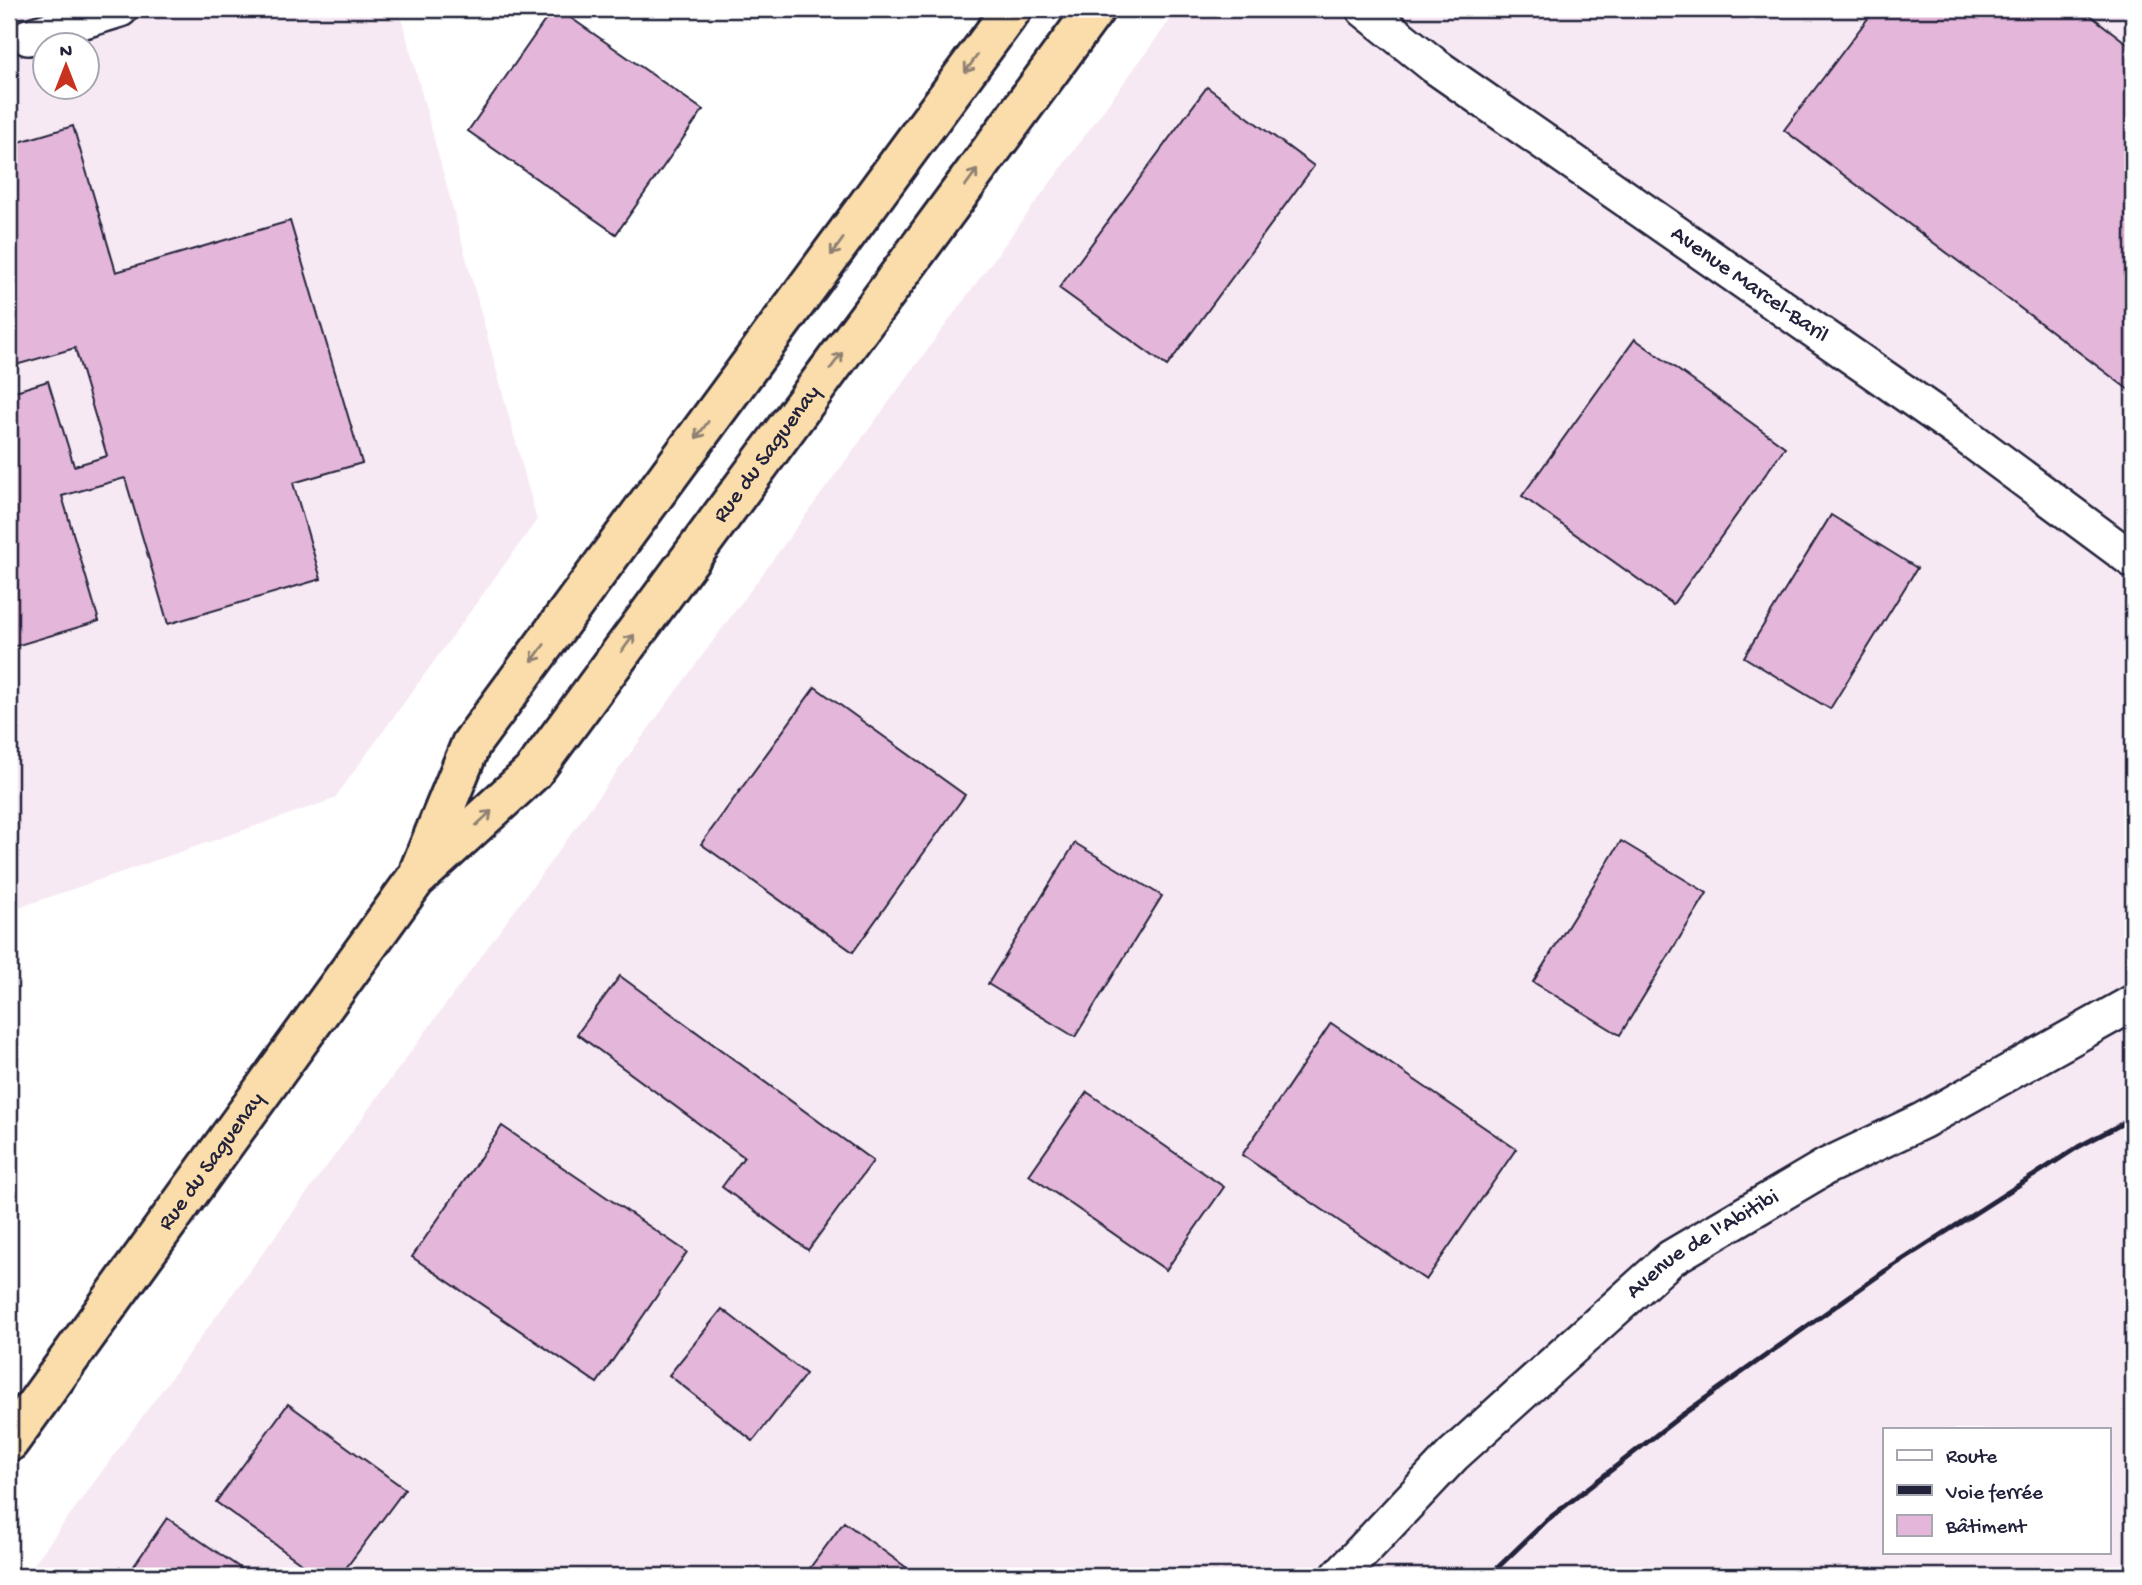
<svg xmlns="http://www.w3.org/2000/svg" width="2142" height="1585" viewBox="0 0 2142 1585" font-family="'Gochi Hand',sans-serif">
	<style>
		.built { fill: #f7e9f4; fill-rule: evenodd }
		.building { fill: #e4b7da; stroke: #22223b; stroke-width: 2 }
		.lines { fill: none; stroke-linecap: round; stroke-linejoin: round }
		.street-casing { stroke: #22223b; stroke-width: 40 }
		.highway-casing { stroke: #22223b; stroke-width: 44 }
		.street { stroke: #fff; stroke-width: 35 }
		.highway { stroke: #fbddab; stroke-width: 38 }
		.rail { stroke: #22223b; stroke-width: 5 }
		.oneway { stroke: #8e8073 }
		.labels { text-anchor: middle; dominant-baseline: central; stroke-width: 5; stroke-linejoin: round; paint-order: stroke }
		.street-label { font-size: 23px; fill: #22223b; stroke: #fff }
	</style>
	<rect width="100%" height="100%" fill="#fff"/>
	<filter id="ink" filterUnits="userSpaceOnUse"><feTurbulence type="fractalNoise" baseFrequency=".0143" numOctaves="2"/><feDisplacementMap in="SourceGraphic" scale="14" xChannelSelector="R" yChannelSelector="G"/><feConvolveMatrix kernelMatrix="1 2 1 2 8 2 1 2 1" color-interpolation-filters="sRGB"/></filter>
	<g filter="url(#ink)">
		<path class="built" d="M9 9H250L253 21 288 9H399L537 520 334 799 9 911ZM46 46H88V88H46Z
			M1178 9H2133V1576H25ZM1885 1429H2109V1552H1885Z"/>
		<path class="building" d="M553 9H558L703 110 616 234 468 131Z
			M1875 9H2082L2133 48V393L1784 130Z
			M1207 87 1314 166 1167 366 1059 288Z
			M73 126 116 272 290 221 362 463 293 483 321 579 168 624 125 478 62 496 99 621 9 648V393L48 381 74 466 107 456 75 348 9 367V145Z
			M1635 339 1785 447 1673 604 1522 496Z
			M1831 515 1917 568 1830 709 1744 657Z
			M815 687 965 795 853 952 701 844Z
			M1621 841 1707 893 1620 1035 1533 982Z
			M1075 843 1162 896 1075 1037 988 984Z
			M620 976 873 1161 808 1250 722 1187 744 1157 577 1034Z
			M1331 1023 1516 1149 1426 1280 1242 1155Z
			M1087 1092 1224 1187 1166 1270 1029 1175Z
			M502 1126 687 1252 597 1383 412 1257Z
			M722 1309 806 1374 753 1441 669 1375Z
			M288 1404 405 1489 340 1576H319L216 1502Z
			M167 1518 252 1576H127Z
			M844 1522 918 1576H804Z"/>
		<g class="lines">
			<g class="street-casing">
				<g id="street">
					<path id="s1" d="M1364 9 1435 66 1958 430 2133 560"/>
					<path d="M28 37 120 9"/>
					<path id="s2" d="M1339 1576 1453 1455 1671 1258 1827 1166 1922 1121 2133 1003"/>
				</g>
			</g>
			<g class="highway-casing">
				<g id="highway">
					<path d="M420 869 471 744 1012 9"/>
					<path id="s3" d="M9 1442 415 880 533 772 1095 9"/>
				</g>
			</g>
			<use href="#street" class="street"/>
			<use href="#highway" class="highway"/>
			<path class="rail" d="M1489 1576 1547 1520 1682 1415 1885 1271 2078 1147 2133 1118"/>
		</g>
		<defs><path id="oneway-shaft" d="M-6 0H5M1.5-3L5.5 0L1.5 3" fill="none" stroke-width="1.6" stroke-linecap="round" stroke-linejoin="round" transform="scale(1.75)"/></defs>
		<g class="oneway">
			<use href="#oneway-shaft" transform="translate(971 64) rotate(126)"/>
			<use href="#oneway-shaft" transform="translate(971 178) rotate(-54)"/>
			<use href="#oneway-shaft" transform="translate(837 247) rotate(126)"/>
			<use href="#oneway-shaft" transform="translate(836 361) rotate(-54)"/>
			<use href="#oneway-shaft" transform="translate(702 430) rotate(126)"/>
			<use href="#oneway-shaft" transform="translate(628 643) rotate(-54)"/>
			<use href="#oneway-shaft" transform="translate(538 653) rotate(126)"/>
			<use href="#oneway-shaft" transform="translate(484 818) rotate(-43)"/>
		</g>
	</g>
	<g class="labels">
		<g class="street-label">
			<text stroke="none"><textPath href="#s1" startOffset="474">Avenue Marcel-Baril</textPath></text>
			<text stroke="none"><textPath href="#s3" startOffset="1248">Rue du Saguenay</textPath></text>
			<text stroke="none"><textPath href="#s3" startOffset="346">Rue du Saguenay</textPath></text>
			<text stroke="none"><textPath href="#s2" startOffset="494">Avenue de l'Abitibi</textPath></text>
		</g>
	</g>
	<rect width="2142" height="1585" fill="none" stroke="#fff" stroke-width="35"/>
	<rect x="18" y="18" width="2107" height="1550" fill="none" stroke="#22223b" stroke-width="2.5" filter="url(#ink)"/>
	<rect x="1883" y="1428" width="228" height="126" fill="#ffffff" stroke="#a7a7b1" stroke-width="2"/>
	<rect x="1897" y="1450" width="35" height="10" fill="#ffffff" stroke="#a7a7b1" stroke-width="2"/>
	<text x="1946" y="1462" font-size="21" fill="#22223b">Route</text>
	<rect x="1897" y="1485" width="35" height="10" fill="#22223b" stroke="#a7a7b1" stroke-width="2"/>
	<text x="1946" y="1498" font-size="21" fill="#22223b">Voie ferrée</text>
	<rect x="1897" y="1515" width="35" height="21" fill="#e4b7da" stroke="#a7a7b1" stroke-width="2"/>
	<text x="1946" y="1532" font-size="21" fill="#22223b">Bâtiment</text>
	<g transform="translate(66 66)"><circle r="33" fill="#ffffff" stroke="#a7a7b1" stroke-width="2"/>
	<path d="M0-5L12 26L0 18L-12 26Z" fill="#c8321e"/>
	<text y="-10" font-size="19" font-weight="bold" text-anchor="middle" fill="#22223b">N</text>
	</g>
</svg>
